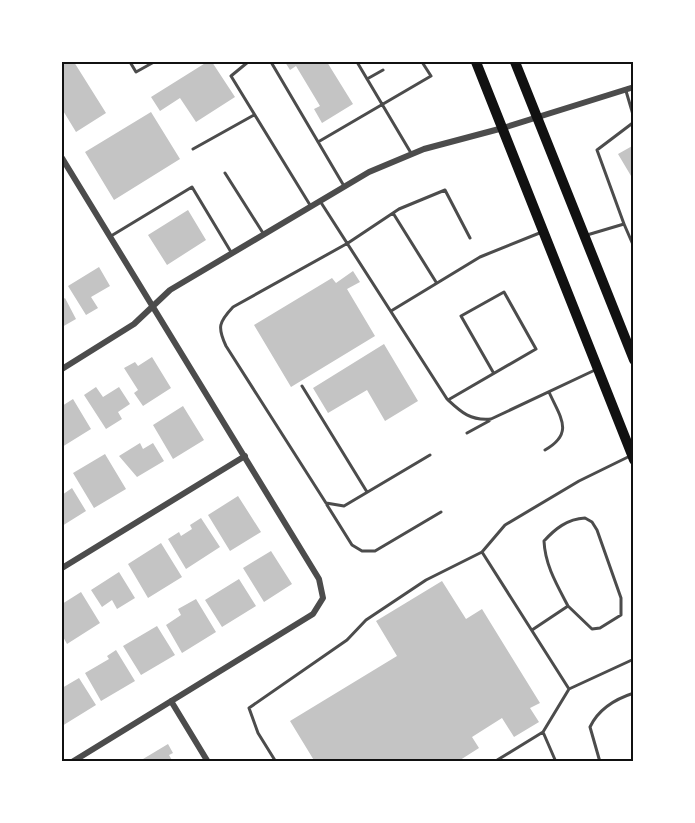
<svg xmlns="http://www.w3.org/2000/svg" width="695" height="823" viewBox="0 0 695 823" font-family="Jost,sans-serif">
	<style>
		.building { fill: #c4c4c4 }
		.lines { fill: none; stroke-linecap: round; stroke-linejoin: round }
		.service { stroke: #4c4c4c; stroke-width: 3 }
		.minor { stroke: #4c4c4c; stroke-width: 6 }
		.primary { stroke: #111; stroke-width: 10 }
		.neatline { fill: none; stroke: #111; stroke-width: 2 }
	</style>
	<rect width="100%" height="100%" fill="#fff"/>
	<path class="building" d="M62 62H74L106 113 76 132 62 109Z
		M207 62H212L235 97 196 122 180 98 160 111 151 97Z
		M285 62H327L353 104 322 123 314 109 320 106 296 66 290 70Z
		M151 112 180 159 114 200 85 152Z
		M634 145V181L618 154Z
		M188 210 206 240 167 265 148 235Z
		M99 267 110 286 91 297 98 308 86 315 68 286Z
		M353 271 360 282 347 289 375 336 291 387 254 325 332 278 336 283Z
		M65 298 76 319 62 327V300Z
		M384 344 418 401 385 421 367 390 328 413 313 388Z
		M152 357 171 388 143 406 134 393 138 390 124 368 135 362 138 366Z
		M96 387 103 397 119 387 130 404 118 412 122 419 106 429 84 395Z
		M73 399 91 429 62 447V412L64 410 62 406Z
		M183 406 204 440 173 459 153 425Z
		M140 443 143 449 153 443 164 461 137 477 119 456Z
		M105 454 126 489 94 508 73 473Z
		M72 488 86 511 62 526V495Z
		M238 496 261 532 230 551 208 515Z
		M201 518 220 547 186 569 168 539 179 532 181 536 192 529 190 525Z
		M161 543 182 577 148 598 128 564Z
		M271 551 292 584 264 602 243 568Z
		M119 572 135 598 117 609 112 600 102 607 91 590Z
		M239 579 256 606 222 627 205 600Z
		M442 581 466 619 482 609 540 703 530 708 539 722 514 737 502 718 472 737 479 748 457 762H315L290 721 397 656 376 621Z
		M81 592 100 623 67 644 62 635V604Z
		M196 599 216 632 182 653 166 625 181 615 178 609Z
		M157 626 175 655 141 675 123 646Z
		M116 650 135 681 101 701 85 673 109 659 107 656Z
		M79 678 96 705 62 726V688Z
		M168 744 173 753 169 755 173 762H138Z"/>
	<g class="lines">
		<path class="service" d="M130 62 136 72 154 62
			M248 62 231 76 310 205
			M271 62 344 186
			M357 62 411 153
			M367 79 383 70
			M626 91 634 118
			M318 142 431 76 422 62
			M193 149 254 115
			M225 173 263 233
			M320 201 447 399C461 412 470 421 491 419L595 370
			M393 213 436 282
			M624 224 634 247
			M587 235 624 224 597 150 634 122
			M111 236 192 187 231 252
			M391 311 480 257 542 232
			M302 386 367 492
			M448 400 536 349 504 292 461 316 493 372
			M467 433 489 421
			M545 450C575 433 560 417 549 392
			M430 455 344 506 326 503 226 346C217 327 219 322 233 307L348 243 399 209 445 190 470 238
			M327 505 352 545 362 551H375L441 512
			M482 552 569 689
			M532 630 568 606 592 629 600 628 621 615V598L597 530 592 522 585 518C567 519 555 529 544 541 545 565 557 585 568 606
			M543 732 556 762
			M276 762 258 733 249 708 347 640 366 620 426 580 482 552 505 525 579 481 630 456
			M494 762 543 732 569 689 634 659
			M600 762 590 727C598 710 615 699 634 693"/>
		<path class="minor" d="M62 158 319 579 323 598 313 614 72 762
			M62 369 134 324 170 290 369 172 424 149 503 128 634 87
			M62 568 245 456
			M171 701 208 762"/>
		<path class="primary" d="M476 62 634 460
			M515 62 634 360"/>
	</g>
	<rect width="695" height="823" fill="none" stroke="#ffffff" stroke-width="126"/>
	<rect x="63" y="63" width="569" height="697" class="neatline"/>
</svg>
